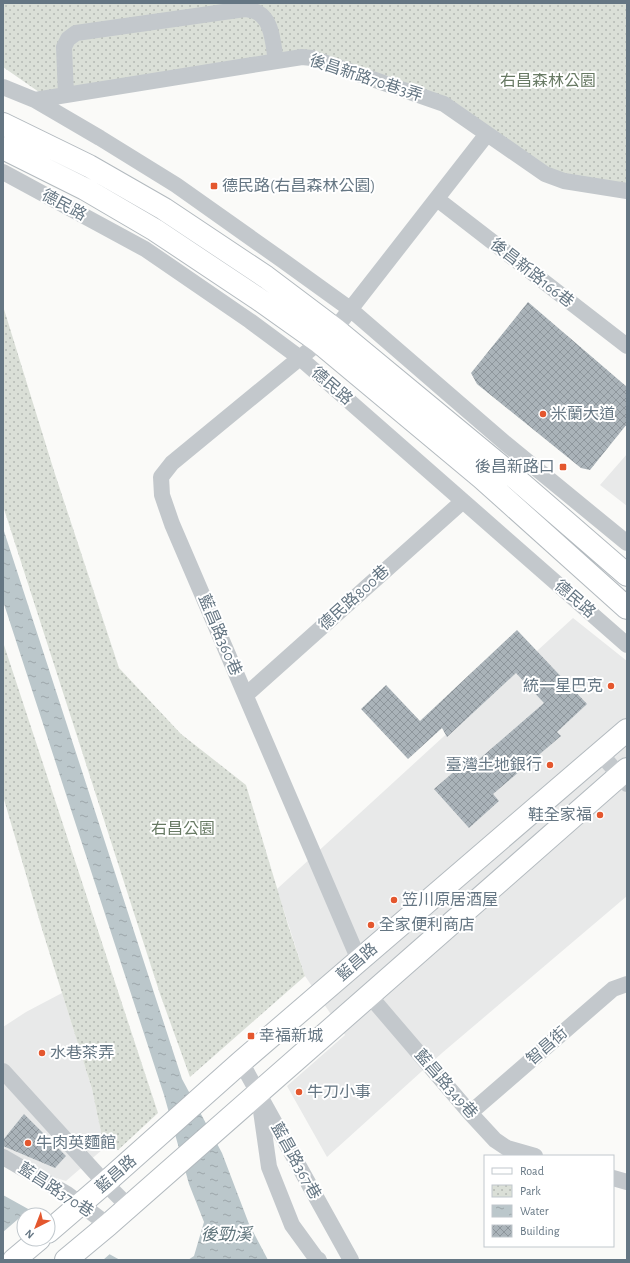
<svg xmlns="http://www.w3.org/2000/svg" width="630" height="1263" viewBox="0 0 630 1263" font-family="'Alegreya Sans','Noto Sans TC',sans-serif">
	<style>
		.built { fill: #e8e9e9 }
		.park { fill: url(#park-dots) }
		.water { fill: url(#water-ripples) }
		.pier { fill: #fafaf8 }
		.building { fill: url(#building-cross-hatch) }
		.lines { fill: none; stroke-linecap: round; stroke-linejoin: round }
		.secondary-casing { stroke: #b3babf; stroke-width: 24 }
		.street { stroke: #c3c8cc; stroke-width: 16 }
		.secondary { stroke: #fff; stroke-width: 22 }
		.poi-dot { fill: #e4572e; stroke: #fff; stroke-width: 1.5 }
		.labels { text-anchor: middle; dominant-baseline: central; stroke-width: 4; stroke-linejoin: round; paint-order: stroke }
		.street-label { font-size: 16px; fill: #657683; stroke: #fff }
		.park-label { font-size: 16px; fill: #687a64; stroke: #fff }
		.poi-label { font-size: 16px; fill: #657683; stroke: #fff; text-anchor: start }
		.water-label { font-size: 17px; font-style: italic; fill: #60757c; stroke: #fff }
	</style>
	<defs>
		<pattern id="park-dots" width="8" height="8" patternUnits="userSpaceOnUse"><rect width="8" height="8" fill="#dadfd7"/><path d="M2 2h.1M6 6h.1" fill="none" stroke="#b4b9b4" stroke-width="1.8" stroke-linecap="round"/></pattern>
		<pattern id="water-ripples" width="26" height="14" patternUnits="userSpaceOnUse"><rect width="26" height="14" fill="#bbc7cb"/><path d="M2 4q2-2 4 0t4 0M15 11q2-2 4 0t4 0" fill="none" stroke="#9ca6aa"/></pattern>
		<pattern id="building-cross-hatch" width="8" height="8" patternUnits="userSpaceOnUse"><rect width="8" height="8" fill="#aab3b9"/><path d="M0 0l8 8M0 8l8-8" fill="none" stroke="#8e969c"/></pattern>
	</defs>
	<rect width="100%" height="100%" fill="#fafaf8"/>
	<path class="built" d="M627 454V506L600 485Z
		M573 618 627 661V896L442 1053 327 1157 287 1086 345 1035 305 976 277 889Z
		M62 993 92 1089 102 1137 110 1143 66 1181 43 1174 3 1151V1027L26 1012Z"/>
	<path class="park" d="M3 3H627V192L547 175 419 87 300 56 52 101 3 67Z
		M3 306 54 471 119 668 181 734 246 785 289 928 305 976 190 1077 160 994 3 506Z
		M3 642 158 1113 118 1150 102 1137 92 1089 42 929 3 796Z"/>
	<path class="water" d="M3 528 182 1079 222 1153 249 1224 268 1260H188L194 1256 204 1222 189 1184 164 1095 3 601Z
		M3 1195 39 1215H24V1239H48V1220L120 1260H3Z"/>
	<path class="pier" d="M31 1208 40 1213 41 1215H24V1239H48V1218L111 1253 103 1260H3V1232Z"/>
	<path class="building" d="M528 302 627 387V424L590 470 581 468 477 384 471 373Z
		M517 630 587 704 557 732 561 736 493 794 499 801 469 828 434 789 464 763 469 768 544 703 516 673 447 737 442 728 408 759 361 709 386 685 420 721Z
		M24 1114 66 1156 55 1168 3 1146V1140Z"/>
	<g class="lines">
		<g class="secondary-casing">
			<path id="secondary" d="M3 124 89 166 164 209 266 277 335 329 514 477 627 575
				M3 148 85 189 155 230 257 298 319 342 482 478 627 608
				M48 1232 105 1183 241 1062 627 730
				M14 1260 39 1239
				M66 1260 108 1225 627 769"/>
		</g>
		<path class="street" d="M3 87 35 100 100 138 176 185 282 260 350 309 505 443 627 543
			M66 95 64 47 68 39 76 33 245 9C248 9 251 10 254 11 273 17 273 45 276 61
			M35 100 302 57 312 58 444 104 545 174 564 181 627 191
			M3 172 145 249 250 321 300 358 627 645
			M437 199 627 346
			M246 695 463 501
			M600 753 627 784
			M359 960 172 524 162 495 161 477 172 463 335 329 487 134
			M369 995 470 1113 495 1140 507 1148 535 1156
			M241 1062 351 1260
			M3 1071 105 1183 129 1207
			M260 1104 269 1167 292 1225 316 1258 319 1260
			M470 1113 613 989 627 984
			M3 1157 67 1194 108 1225
			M613 1178 627 1182"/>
		<use href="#secondary" class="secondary"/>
	</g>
	<g class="poi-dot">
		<rect x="210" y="182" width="8" height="8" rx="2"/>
		<circle cx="543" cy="414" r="4"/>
		<rect x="559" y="463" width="8" height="8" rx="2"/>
		<circle cx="611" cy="686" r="4"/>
		<circle cx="550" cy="765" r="4"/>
		<circle cx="600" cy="815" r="4"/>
		<circle cx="394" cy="900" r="4"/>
		<circle cx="371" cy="925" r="4"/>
		<rect x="247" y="1032" width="8" height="8" rx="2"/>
		<circle cx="42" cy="1053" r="4"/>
		<circle cx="299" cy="1092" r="4"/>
		<circle cx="28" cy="1143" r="4"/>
	</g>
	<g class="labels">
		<g class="street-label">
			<text transform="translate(366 78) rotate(18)">後昌新路70巷3弄</text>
			<text transform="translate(64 205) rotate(28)">德民路</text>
			<text transform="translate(532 273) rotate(38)">後昌新路166巷</text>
			<text transform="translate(332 386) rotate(41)">德民路</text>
			<text transform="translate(354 598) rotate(-42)">德民路800巷</text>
			<text transform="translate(575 599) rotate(41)">德民路</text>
			<text transform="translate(220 635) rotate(67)">藍昌路360巷</text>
			<text transform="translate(357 962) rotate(-41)">藍昌路</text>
			<text transform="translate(547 1046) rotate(-41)">智昌街</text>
			<text transform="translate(446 1084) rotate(49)">藍昌路349巷</text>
			<text transform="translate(296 1161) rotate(61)">藍昌路367巷</text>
			<text transform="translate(116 1174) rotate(-41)">藍昌路</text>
			<text transform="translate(56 1190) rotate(33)">藍昌路370巷</text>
		</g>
		<g class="park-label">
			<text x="548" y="81">右昌森林公園</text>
			<text x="183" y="829">右昌公園</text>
		</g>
		<g class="poi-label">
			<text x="222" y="186">德民路(右昌森林公園)</text>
			<text x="551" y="414">米蘭大道</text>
			<text x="555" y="467" text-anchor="end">後昌新路口</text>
			<text x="603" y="686" text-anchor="end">統一星巴克</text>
			<text x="542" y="765" text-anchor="end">臺灣土地銀行</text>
			<text x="592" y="815" text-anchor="end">鞋全家福</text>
			<text x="402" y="900">笠川原居酒屋</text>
			<text x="379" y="925">全家便利商店</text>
			<text x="259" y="1036">幸福新城</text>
			<text x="50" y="1053">水巷茶弄</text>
			<text x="307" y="1092">牛刀小事</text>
			<text x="36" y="1143">牛肉英麵館</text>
		</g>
		<g class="water-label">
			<text x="226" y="1234">後勁溪</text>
		</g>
	</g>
	<rect width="630" height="1263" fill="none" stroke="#657683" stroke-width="8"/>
	<rect x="484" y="1155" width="130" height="92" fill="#ffffff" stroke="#c1c8cd"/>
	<rect x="492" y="1168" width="20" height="6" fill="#ffffff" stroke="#c1c8cd"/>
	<text x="520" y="1175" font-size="12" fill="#657683">Road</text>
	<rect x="492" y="1185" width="20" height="12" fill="url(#park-dots)" stroke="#c1c8cd"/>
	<text x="520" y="1195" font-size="12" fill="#657683">Park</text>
	<rect x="492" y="1205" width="20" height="12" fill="url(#water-ripples)" stroke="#c1c8cd"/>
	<text x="520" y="1215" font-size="12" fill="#657683">Water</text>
	<rect x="492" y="1225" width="20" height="12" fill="url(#building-cross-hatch)" stroke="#c1c8cd"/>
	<text x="520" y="1235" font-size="12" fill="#657683">Building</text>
	<g transform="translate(36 1227) rotate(222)"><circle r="19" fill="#ffffff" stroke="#c1c8cd"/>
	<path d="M0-3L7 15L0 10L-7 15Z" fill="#e4572e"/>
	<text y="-6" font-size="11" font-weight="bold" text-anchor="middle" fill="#657683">N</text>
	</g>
</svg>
